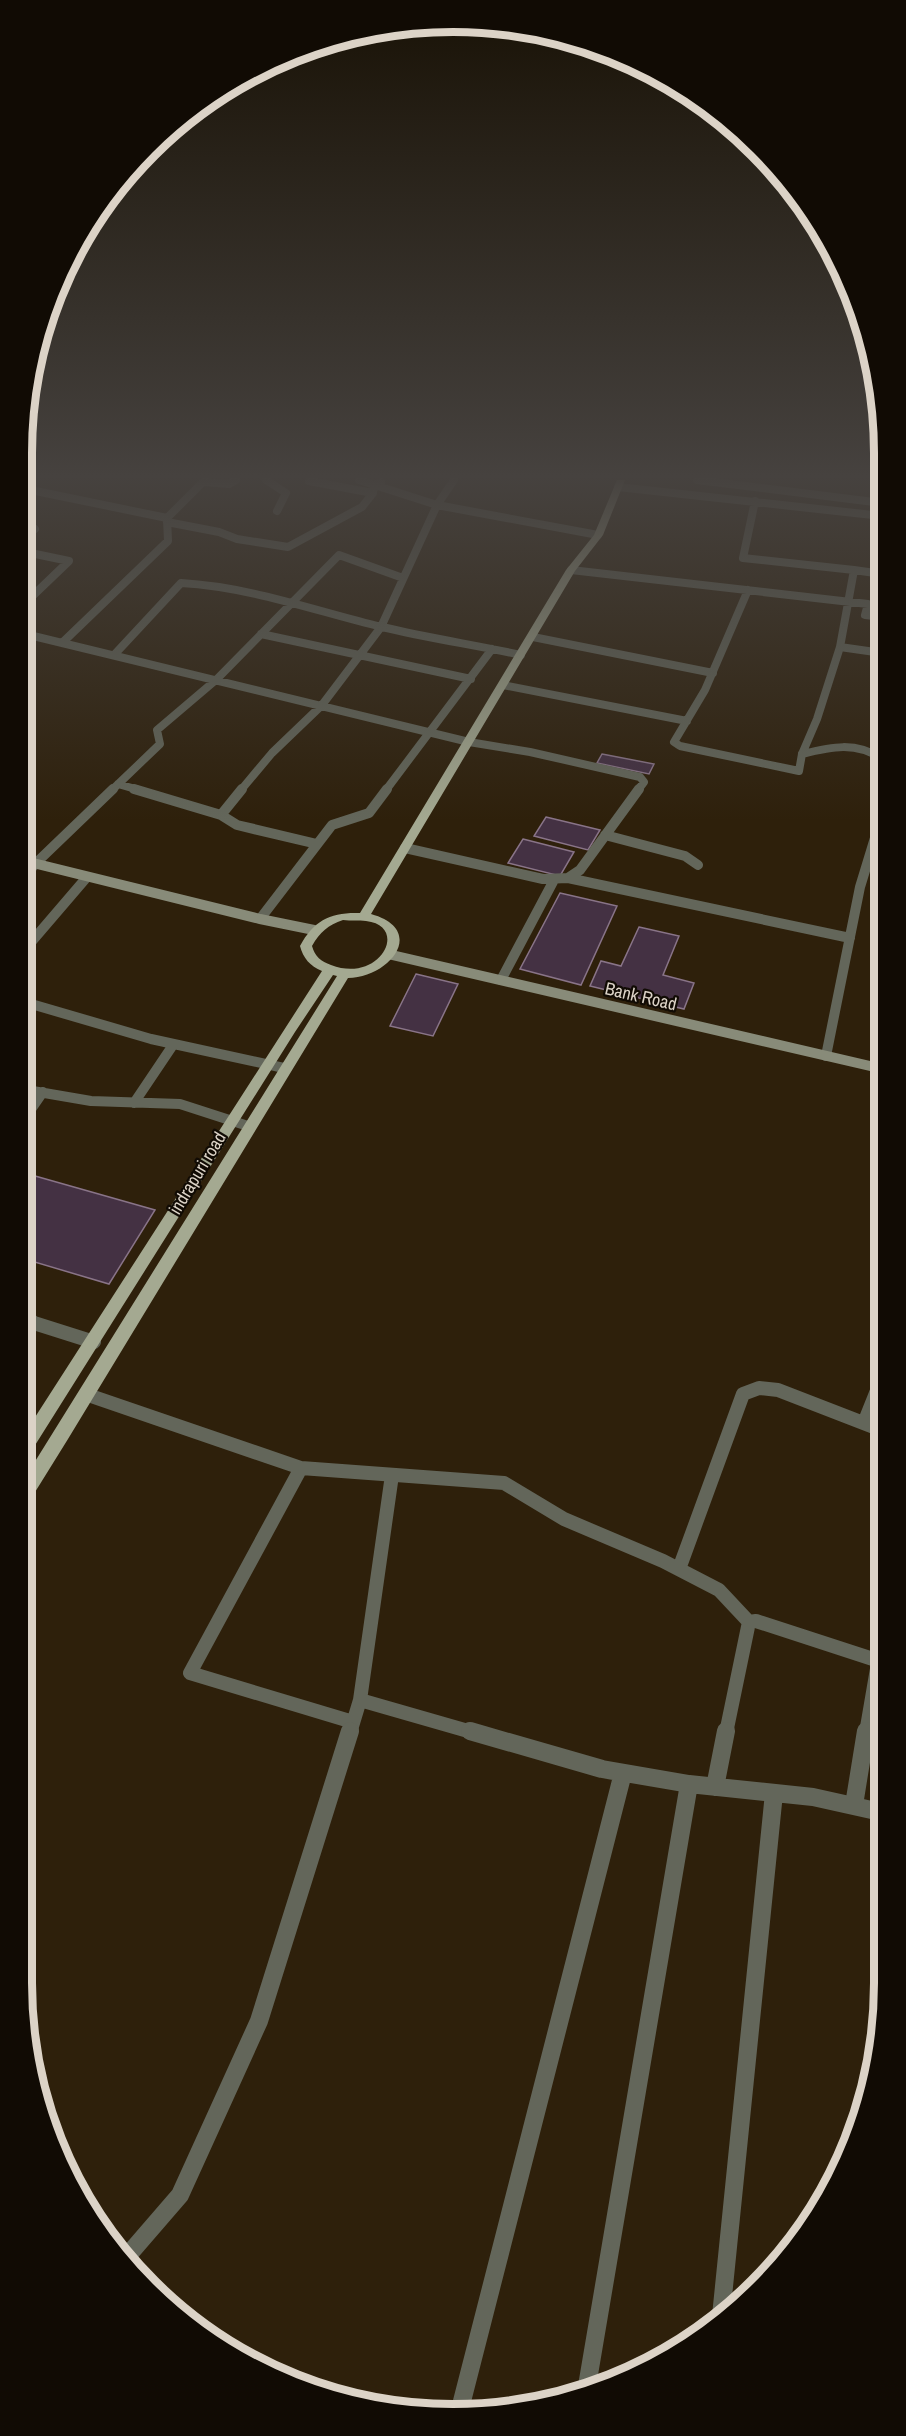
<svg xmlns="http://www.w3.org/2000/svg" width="906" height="2436" viewBox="0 0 906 2436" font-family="'Archivo Narrow',sans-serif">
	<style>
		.building { fill: #443143; stroke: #897488; stroke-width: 1.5 }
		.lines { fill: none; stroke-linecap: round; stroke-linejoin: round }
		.minor-far3 { stroke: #63665a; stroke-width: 8 }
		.minor-far2 { stroke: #63665a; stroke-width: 10 }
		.minor-far1 { stroke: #63665a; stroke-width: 14 }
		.minor { stroke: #63665a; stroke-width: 18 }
		.secondary { stroke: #888b79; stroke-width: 10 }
		.primary { fill: #a4a991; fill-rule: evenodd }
		.labels { text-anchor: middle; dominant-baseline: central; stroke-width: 4.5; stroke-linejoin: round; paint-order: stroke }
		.street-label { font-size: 18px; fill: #dcd3c7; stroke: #110b04 }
		.rim { fill: none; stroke: #dcd3c7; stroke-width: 8 }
	</style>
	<rect width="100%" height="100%" fill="#2e200b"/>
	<path class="building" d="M602 754 654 764 649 774 597 763Z
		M546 817 600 830 588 850 534 836Z
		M523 839 574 852 560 876 508 863Z
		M560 893 617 906 581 985 520 969Z
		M639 927 679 936 663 975 694 983 684 1009 590 986 601 961 621 966Z
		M416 974 458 984 433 1036 390 1026Z
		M21 1172 155 1210 109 1284 21 1258Z"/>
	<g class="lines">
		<path class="minor-far3" d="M266 480 286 493 277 511
			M359 480 437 505 598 535
			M697 480 882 503
			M309 481 373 493
			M204 482 229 484 236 480
			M618 487 882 516
			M21 488 167 518
			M755 501 743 558 854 570 840 647 882 653
			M167 522 219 532 237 539 288 547 362 507 373 493 374 485 381 482
			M21 539 35 529
			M21 551 69 561 21 607
			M571 570 868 604 865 615 882 617
			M854 570 882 574
			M748 590 705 690 674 742 680 746 799 771 802 754 817 719 840 647
			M21 633 469 742 530 752 640 777 644 782 638 790
			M261 634 471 679
			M533 637 713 673
			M62 643 168 541 167 518 205 480
			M114 655 181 583C251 587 315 611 382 627 428 638 475 645 521 655
			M503 685 687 721
			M802 754C831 747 856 741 882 759
			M118 784 139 790
			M112 790 160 744 157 730 217 679 339 555 403 578
			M241 790 272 753 322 705 381 627 437 505 454 480
			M386 790 492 649"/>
		<path class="minor-far2" d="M134 789 221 815 237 825 317 844
			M221 815 242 789
			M605 835 685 856 698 865
			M405 848 543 879 568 878 580 870 639 789
			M568 878 850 938
			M21 881 35 864 113 789
			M260 919 332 825 369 813 387 789
			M21 954 87 877
			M501 980 554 880
			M21 1001 151 1039 284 1068
			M826 1056 860 887 882 815
			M21 1089 91 1101 180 1104 248 1126
			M134 1103 173 1045
			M21 1124 43 1092"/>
		<path class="minor-far1" d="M21 1312 34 1323 94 1342
			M88 1395 301 1468 504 1483 564 1519 663 1561 719 1590 749 1622
			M864 1423 884 1373
			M301 1468 190 1673 353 1722
			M679 1569 743 1394 759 1388 778 1390 884 1431
			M360 1700 392 1475
			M350 1733 360 1700 475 1733
			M726 1733 749 1622 756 1621 879 1661
			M866 1733 884 1628"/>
		<path class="minor" d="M470 1731 602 1769 689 1784 813 1797 885 1813
			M715 1787 726 1731
			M854 1805 866 1731
			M123 2261 180 2195 259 2021 350 1731
			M721 2316 774 1793
			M586 2392 689 1784
			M460 2409 623 1773"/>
		<path class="secondary" d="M21 860 260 919 314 930
			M392 955 883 1069"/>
		<path class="primary" d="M617 480H625L603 535 575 571 371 914C428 930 389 978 348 978L68 1439 27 1505 21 1507V1484L337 976 333 975 295 1032 27 1458 21 1461V1439L322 971C310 966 303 958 300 946 314 920 331 912 360 913L566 570 594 535ZM343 920C351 921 359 920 366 921 410 926 380 984 331 965 321 961 315 957 312 946 320 932 328 925 343 920Z"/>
	</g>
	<linearGradient id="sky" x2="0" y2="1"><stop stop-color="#191206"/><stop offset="0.58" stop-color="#46423f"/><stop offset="1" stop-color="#46423f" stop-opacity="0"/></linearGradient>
	<rect width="906" height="821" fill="url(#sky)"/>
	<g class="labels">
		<g class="street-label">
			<text transform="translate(641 996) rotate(13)">Bank Road</text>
			<text transform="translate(197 1173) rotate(-59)">indrapuri road</text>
		</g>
	</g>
	<path d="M0 0H906V2436H0ZM453 32H453A421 421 0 0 1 874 453V1983A421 421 0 0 1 453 2404H453A421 421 0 0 1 32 1983V453A421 421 0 0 1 453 32Z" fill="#110b04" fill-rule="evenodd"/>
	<path class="rim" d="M453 32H453A421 421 0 0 1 874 453V1983A421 421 0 0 1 453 2404H453A421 421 0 0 1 32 1983V453A421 421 0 0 1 453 32Z"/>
</svg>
